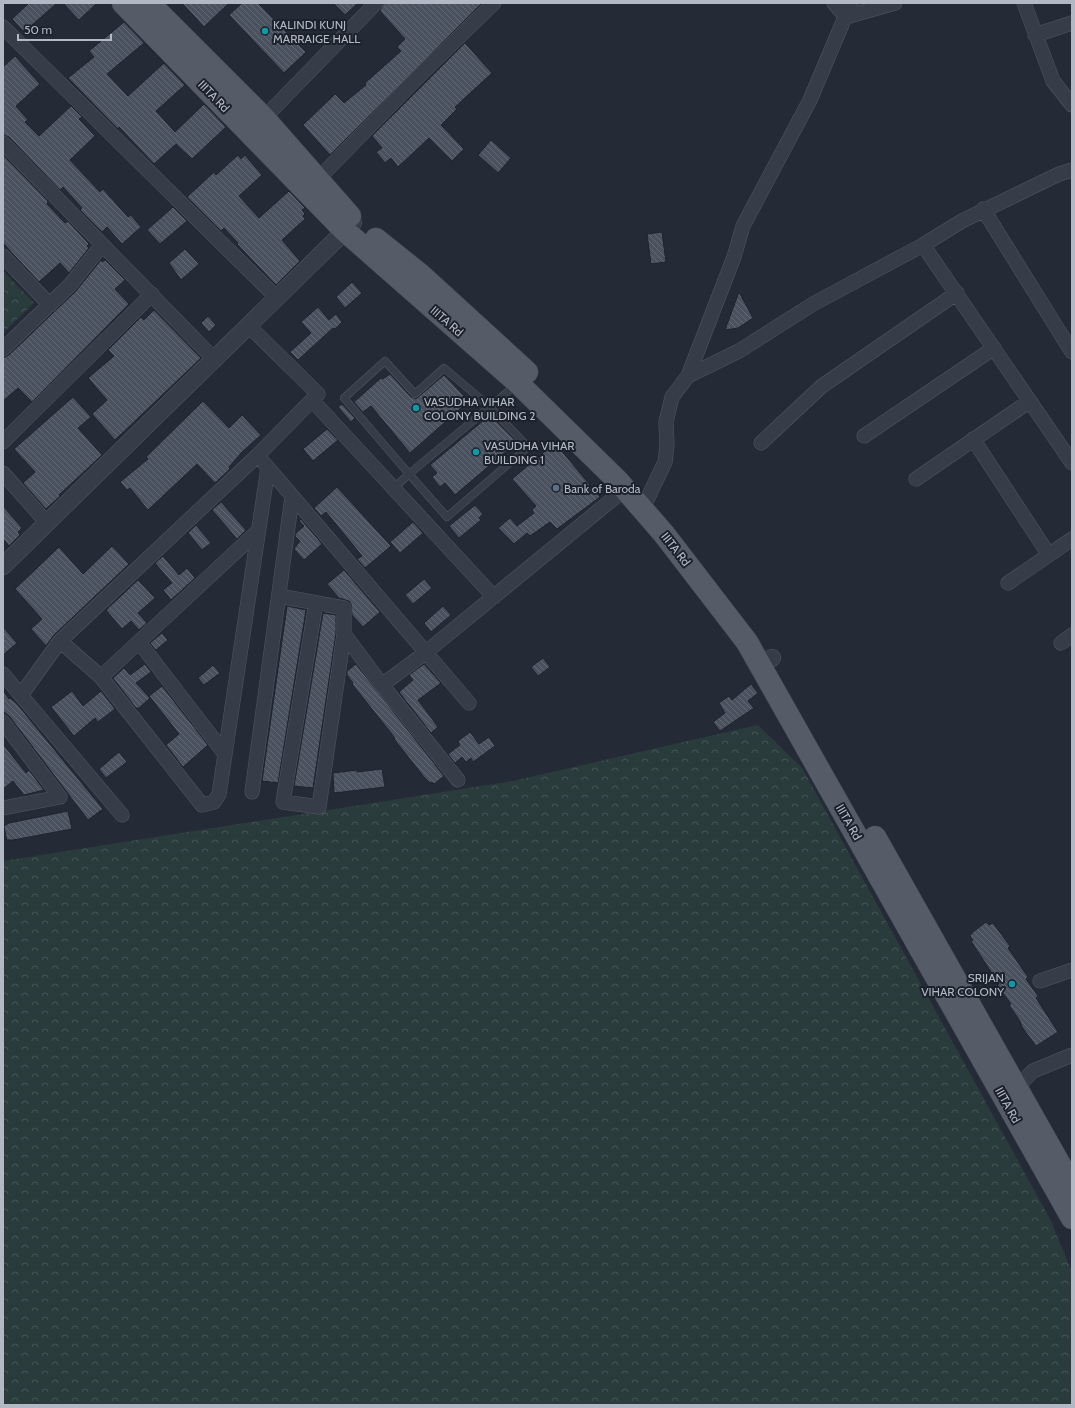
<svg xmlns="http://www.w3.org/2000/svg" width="1075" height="1408" viewBox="0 0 1075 1408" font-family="Cabin,sans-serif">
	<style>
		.forest { fill: url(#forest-crowns) }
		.building { fill: url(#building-back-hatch); stroke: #1e242e; fill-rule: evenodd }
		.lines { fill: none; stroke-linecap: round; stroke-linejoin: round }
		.service-casing { stroke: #525862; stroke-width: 8 }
		.minor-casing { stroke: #525862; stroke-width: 15 }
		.tertiary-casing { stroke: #525862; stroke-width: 18 }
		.primary-casing { stroke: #404651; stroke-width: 23 }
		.service { stroke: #373d48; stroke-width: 7 }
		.minor { stroke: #373d48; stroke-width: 14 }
		.tertiary { stroke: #373d48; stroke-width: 17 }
		.primary { stroke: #555c68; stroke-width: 22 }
		.culture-dot { fill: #0f9aa8; stroke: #1c222c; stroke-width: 1.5 }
		.service-dot { fill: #5c6f8a; stroke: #1c222c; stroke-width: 1.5 }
		.labels { text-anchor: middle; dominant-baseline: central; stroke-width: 4; stroke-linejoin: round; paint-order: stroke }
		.poi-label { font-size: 12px; fill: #b2b8c4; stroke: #1c222c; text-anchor: start }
		.street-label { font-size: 12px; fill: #b2b8c4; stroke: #1c222c }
	</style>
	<defs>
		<pattern id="forest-crowns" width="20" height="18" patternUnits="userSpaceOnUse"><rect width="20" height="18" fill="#2a3b3c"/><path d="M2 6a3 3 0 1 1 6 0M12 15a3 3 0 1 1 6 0" fill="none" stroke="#465557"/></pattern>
		<pattern id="building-back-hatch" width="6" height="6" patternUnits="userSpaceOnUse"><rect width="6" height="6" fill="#4a5260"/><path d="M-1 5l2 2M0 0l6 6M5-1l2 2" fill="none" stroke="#626975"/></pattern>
	</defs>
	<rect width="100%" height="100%" fill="#242b37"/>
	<path class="forest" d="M3 271 34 303 3 333Z
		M758 725 802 768 1050 1219 1072 1272V1405H3V861L513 781Z"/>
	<path class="building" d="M29 3H57L24 32 12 19Z
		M63 3H97L79 20Z
		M182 3H229L204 27Z
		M242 3H258L306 52 284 73 229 15Z
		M333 3H358L345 15Z
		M384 3H482L330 155 303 125 335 94 344 103 366 85 365 83 401 51 397 47 405 39 380 11Z
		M124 22 185 85 156 111 175 132 204 104 226 127 192 159 176 144 154 164 119 127 118 129 68 78 94 57 89 51ZM144 43 164 63 128 96 107 74Z
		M465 43 492 73 455 107 457 109 441 125 464 149 452 161 429 138 398 167 391 158 385 163 376 152 382 148 372 136Z
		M15 56 40 84 16 106 28 120 25 122 39 136 71 106 82 117 79 119 95 136 70 160 100 192 103 189 128 217 131 215 141 227 122 244 107 227 102 232 80 210 82 208 63 187 60 190 9 137 3 135V67Z
		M491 140 511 158 498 173 478 155Z
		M3 155 48 201 47 204 65 223 68 221 89 244 87 246 89 248 69 273 60 263 39 282 3 243Z
		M238 155 241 159 245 155 262 175 239 196 259 218 289 191 305 208 302 210 305 214 303 216 305 219 282 240 300 261 276 285 237 244 238 243 224 228 221 231 187 197 214 172 216 175Z
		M173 207 187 221 160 244 147 230Z
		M662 232 666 262 651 264 647 234Z
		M185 249 199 264 181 280 169 263Z
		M101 260 102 262 105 260 125 280 115 289 129 304 32 402 18 388 3 401V358L9 355 76 291Z
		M352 282 362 293 345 308 336 297Z
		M739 292 753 318 738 328 725 330Z
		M318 307 329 320 336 314 342 322 335 329 333 328 298 360 290 352 311 333 301 322Z
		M154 310 201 358 115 440 92 414 107 400 88 378 114 356 108 350 141 317 144 320Z
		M208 316 216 325 209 332 201 323Z
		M390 374 411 397 416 399 444 375 469 401 410 453 371 406 363 412 354 402 381 378 383 379Z
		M73 397 91 417 78 428 102 455 59 495 60 496 46 509 23 483 35 472 14 449Z
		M203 401 229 428 242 415 261 435 242 452 229 467 230 469 215 483 197 464 148 510 130 488 127 490 120 482 148 459 146 457Z
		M342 404 355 418 351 422 338 407Z
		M490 415 517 442 455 495 445 483 440 487 432 477 437 473 430 465Z
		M327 429 338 440 313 461 303 449Z
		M555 443 600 497 557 529 550 522 530 536 527 533 514 544 498 528 510 518 517 526 534 513 532 510 536 506 512 479Z
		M337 487 391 546 365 568 357 559 362 556 326 512 321 516 314 508Z
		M221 502 246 530 237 539 212 510Z
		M475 505 483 514 479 518 481 520 459 538 449 526Z
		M3 506 22 528 18 532 20 535 9 546 3 539Z
		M301 519 322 544 304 560 294 549 300 541 295 536 296 533 304 526 299 521Z
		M413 522 423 533 400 553 390 542Z
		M196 525 211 543 202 550 188 533Z
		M112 546 129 564 54 635 46 646 31 629 42 619 15 589 59 547 83 574Z
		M163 556 179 575 187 568 195 578 171 600 163 590 172 583 155 563Z
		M344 570 380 612 363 627 352 615 351 604 349 601 339 598 327 584Z
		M424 579 432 588 413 604 405 595Z
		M138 580 155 598 138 613 147 623 139 630 131 621 122 629 106 610Z
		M287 606 306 610 278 783 262 781Z
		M443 606 451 615 431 632 424 623Z
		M323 613 336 615V633L313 788 294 786Z
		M3 627 17 643 3 655Z
		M162 633 168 640 156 650 150 643Z
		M543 658 550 667 538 676 531 667Z
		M145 664 151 672 136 683 150 698 139 708H136L113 678 124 668 130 675Z
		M356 664 444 776 434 784 432 782 430 783 424 777 394 739 395 738 352 684 353 683 347 675V671Z
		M424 664 441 683 418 700 438 727 431 733 399 692 413 680 409 675Z
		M213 665 220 673 204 685 198 678Z
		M751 684 758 693 748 701 754 708 720 731 713 722 725 713 719 703 729 696 732 700Z
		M162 686 208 745 183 767 166 745 179 734 149 696Z
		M3 691 9 699 10 698 17 704 103 809 88 820 10 717 3 711Z
		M72 691 83 706 101 691 115 709 98 722 95 718 74 736 51 707Z
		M470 732 479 744 489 737 495 746 473 762 471 758 466 762 462 757 455 763 448 754 460 745 458 741Z
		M3 744 26 773 29 770 44 790 24 795 13 781 3 789Z
		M119 752 127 762 106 778 99 769Z
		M382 769 385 787 334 793 333 773 357 770V772Z
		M68 811 72 829 13 840H7L6 837 4 826 9 823Z
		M986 922 989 925 993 923 1010 946 1008 948 1028 977 1026 979 1038 996 1036 998 1058 1032 1036 1046 1022 1027 1020 1021 1009 1005 1011 1004 997 985 999 984 971 941 973 940 970 936 973 932Z"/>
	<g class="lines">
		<g class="service-casing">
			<path id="service" d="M394 488 409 474 344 398 385 361 415 394 444 368 489 406 528 447 447 517 409 474 516 385"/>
		</g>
		<g class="minor-casing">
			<path id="minor" d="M834 3 846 17 895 3
				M1024 3 1053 81 1072 105
				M3 27 277 298
				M1035 35 1072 23
				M264 118 376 3
				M3 143 214 359
				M318 179 418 77 494 3
				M983 209 1072 352
				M923 245 1072 463
				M3 256 50 305
				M3 349 70 285 102 245
				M688 376 734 257 743 226 810 100 851 3
				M312 400 494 597
				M864 436 994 348
				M973 439 1049 555
				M3 442 152 294
				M761 443 822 386 957 293
				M264 463 469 703
				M3 473 47 523
				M916 479 1030 401
				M643 508 665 462 667 445 666 422 672 397 688 376 739 351 813 304 923 245 962 221 1059 174 1072 170
				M1008 583 1072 539
				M279 596 344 608V634L319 807 283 802 316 603
				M344 634 382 685 458 780
				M60 641 101 677 202 805 214 802 219 794 268 468
				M139 642 225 754
				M1061 643 1072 635
				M3 674 122 815
				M101 677 257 532
				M382 685 425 653 625 489
				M21 695 60 641 258 455 318 394 249 326
				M3 722 60 797 3 808
				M252 792 292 497
				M1040 981 1072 970
				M1017 1087 1033 1071 1072 1055"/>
		</g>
		<g class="tertiary-casing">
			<path id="tertiary" d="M3 566 353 223
				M760 665 772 658"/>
		</g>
		<g class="primary-casing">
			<path id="primary" d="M123 3 344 230 518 383 618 481 664 534 747 642 1072 1218
				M149 3 264 118 350 216
				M376 239 421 275 527 372
				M875 837 1072 1186"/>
		</g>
		<use href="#service" class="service"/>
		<use href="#minor" class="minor"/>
		<use href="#tertiary" class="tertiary"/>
		<use href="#primary" class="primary"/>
	</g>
	<g class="culture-dot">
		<circle cx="265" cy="31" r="4"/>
		<circle cx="416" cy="408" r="4"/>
		<circle cx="476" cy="452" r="4"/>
		<circle cx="1012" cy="984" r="4"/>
	</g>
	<circle class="service-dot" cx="556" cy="488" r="4"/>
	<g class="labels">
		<g class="poi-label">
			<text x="273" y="24">KALINDI KUNJ<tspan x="273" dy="14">MARRAIGE HALL</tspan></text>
			<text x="424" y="401">VASUDHA VIHAR<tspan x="424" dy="14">COLONY BUILDING 2</tspan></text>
			<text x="484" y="445">VASUDHA VIHAR<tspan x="484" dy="14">BUILDING 1</tspan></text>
			<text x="564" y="488">Bank of Baroda</text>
			<text x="1004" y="977" text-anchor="end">SRIJAN<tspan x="1004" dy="14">VIHAR COLONY</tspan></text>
		</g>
		<g class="street-label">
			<text transform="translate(214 96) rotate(46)">IIITA Rd</text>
			<text transform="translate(447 321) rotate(41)">IIITA Rd</text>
			<text transform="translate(676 549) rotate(52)">IIITA Rd</text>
			<text transform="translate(849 822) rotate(60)">IIITA Rd</text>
			<text transform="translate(1008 1105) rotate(61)">IIITA Rd</text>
		</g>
	</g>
	<rect width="1075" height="1408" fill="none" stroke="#b2b8c4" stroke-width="8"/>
	<path d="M18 34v6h93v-6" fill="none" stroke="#b2b8c4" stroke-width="2"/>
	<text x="24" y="34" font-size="12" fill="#b2b8c4" stroke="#1c222c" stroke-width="3" paint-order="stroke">50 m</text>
</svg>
